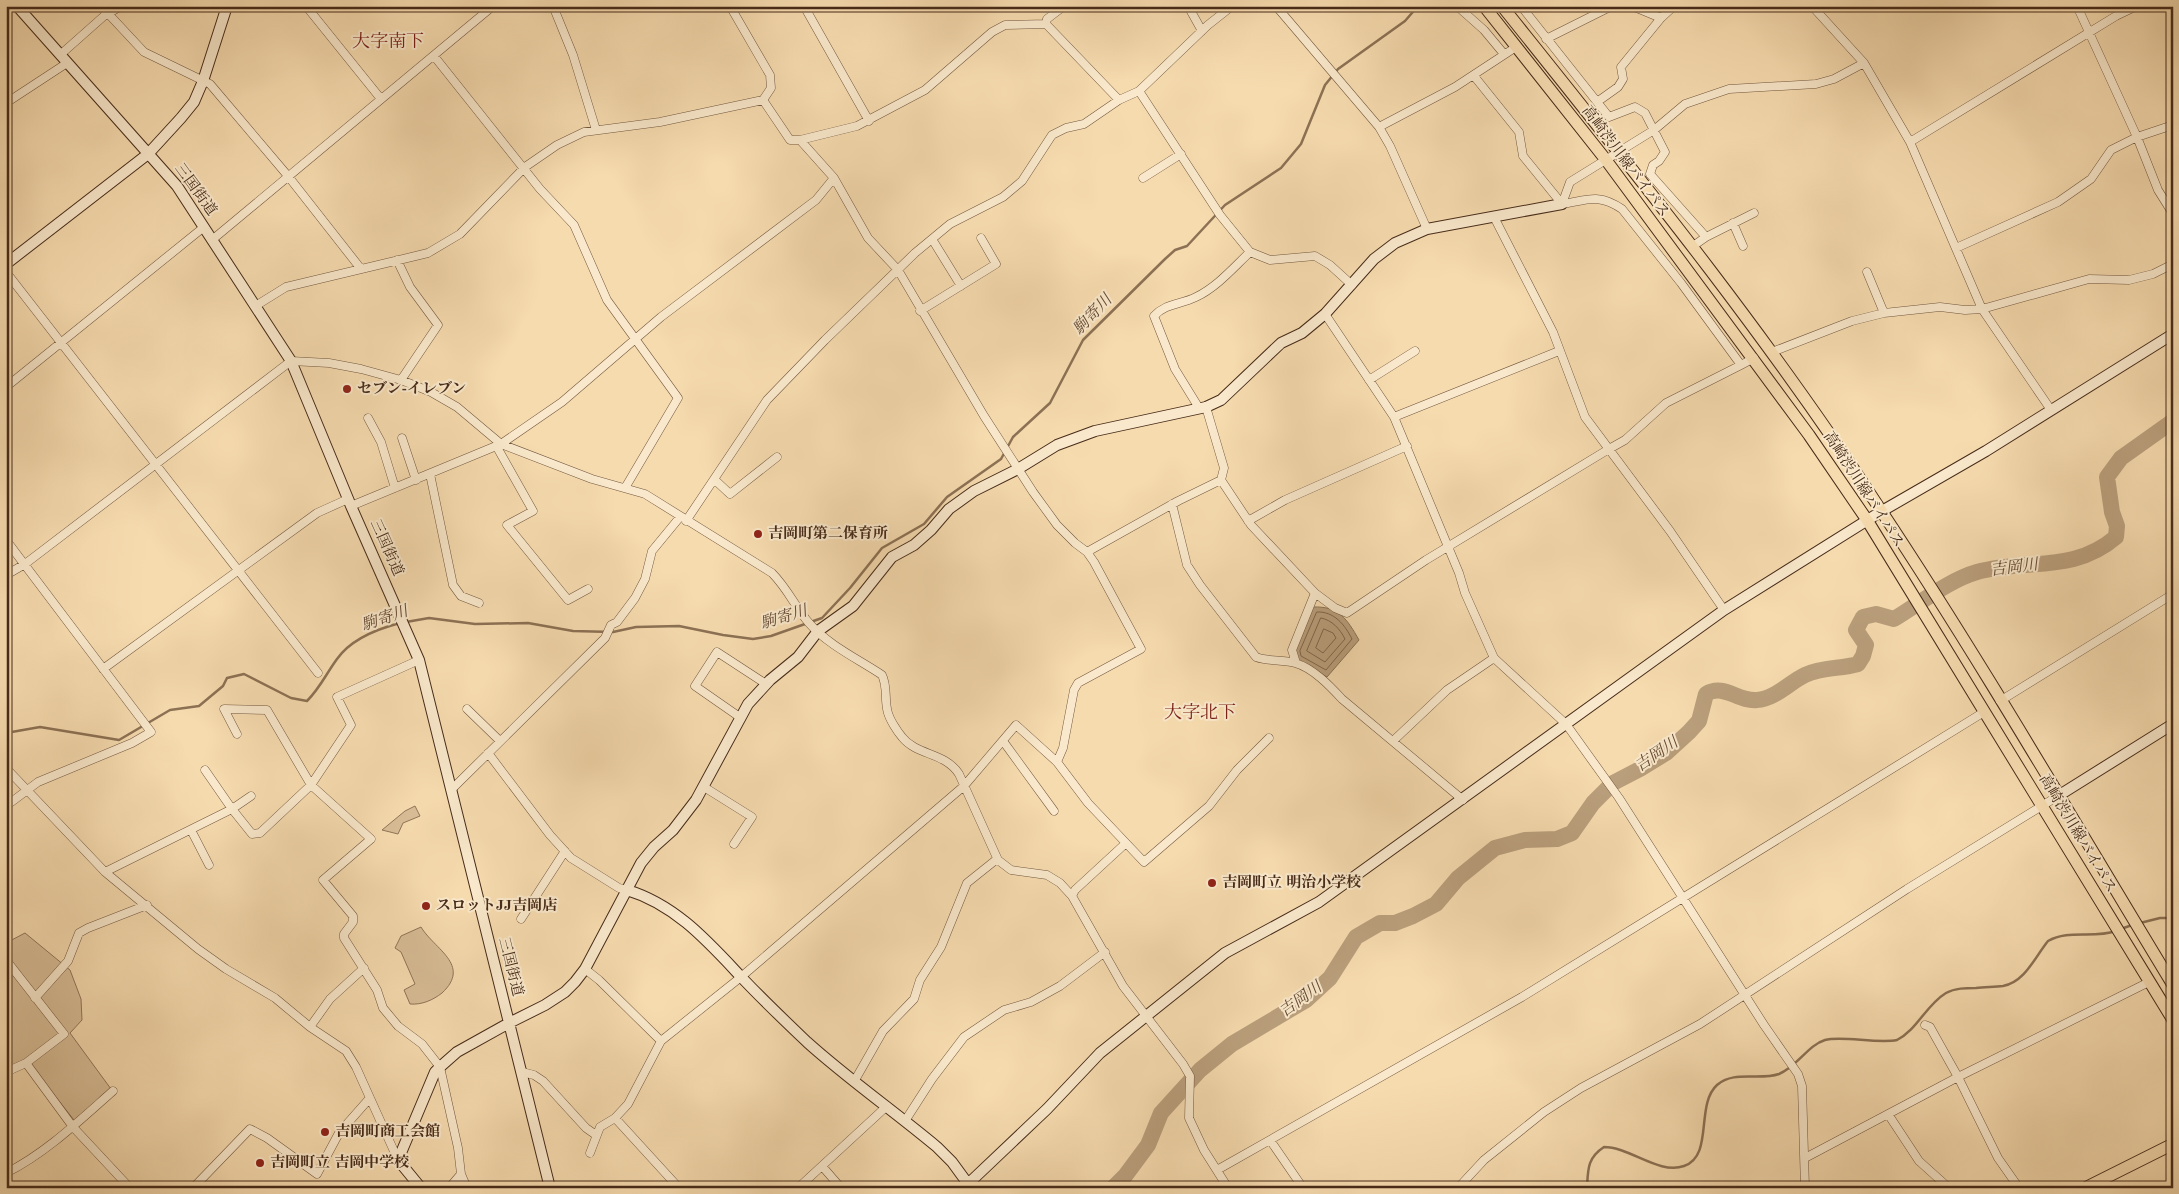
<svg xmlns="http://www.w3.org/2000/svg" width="2179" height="1194" viewBox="0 0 2179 1194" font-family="'Old Standard TT','Noto Serif JP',serif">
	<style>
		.green { fill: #d8bd96; stroke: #907458 }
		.water { fill: #ba9f7c; stroke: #8c7154 }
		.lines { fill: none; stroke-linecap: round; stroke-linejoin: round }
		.shore { stroke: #80654a; stroke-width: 1 }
		.stream { stroke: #8c7154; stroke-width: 2.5 }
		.river { stroke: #ba9f7c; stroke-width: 16 }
		.street-casing { stroke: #73573e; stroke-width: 9 }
		.secondary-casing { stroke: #472b19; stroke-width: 12 }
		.primary-casing { stroke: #472b19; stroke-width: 13 }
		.street { stroke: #f9e8cb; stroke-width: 8 }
		.secondary { stroke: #f9e8cb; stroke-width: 10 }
		.primary { stroke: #f6dbaf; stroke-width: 11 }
		.poi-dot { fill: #8f2418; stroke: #f9e8cb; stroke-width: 2 }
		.labels { text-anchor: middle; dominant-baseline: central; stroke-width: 4; stroke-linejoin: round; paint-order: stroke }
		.street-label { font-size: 15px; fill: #472b19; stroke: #f9e8cb }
		.poi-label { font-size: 15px; font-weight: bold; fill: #472b19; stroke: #f9e8cb; text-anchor: start }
		.water-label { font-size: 16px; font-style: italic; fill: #644832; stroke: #f9e8cb }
		.quarter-label { font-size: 18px; fill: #7a1f14; stroke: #f9e8cb }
	</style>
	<rect width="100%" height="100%" fill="#f6dbaf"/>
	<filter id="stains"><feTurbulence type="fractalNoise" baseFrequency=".004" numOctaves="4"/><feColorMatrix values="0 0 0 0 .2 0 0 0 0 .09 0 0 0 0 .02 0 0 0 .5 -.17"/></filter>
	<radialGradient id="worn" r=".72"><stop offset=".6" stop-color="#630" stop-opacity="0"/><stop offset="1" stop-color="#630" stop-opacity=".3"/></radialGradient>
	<path class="green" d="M415 806 420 816 403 823 398 834 382 830 405 811Z
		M421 927C434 949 472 965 442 993 433 1000 422 1005 410 1004L404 990 415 984 401 952 395 948 401 936Z
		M25 933 70 970 81 999 82 1020 70 1033 111 1089 74 1120 31 1066 6 1069V943Z"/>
	<path class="water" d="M1313 607C1339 606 1347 619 1359 640L1327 677 1296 659 1294 650Z"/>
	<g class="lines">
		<path class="shore" d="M1317 612C1334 611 1345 625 1352 639L1326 670 1301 656 1300 651Z
			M1321 618C1332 620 1340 629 1345 639L1325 662 1307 651Z
			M1324 629 1333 633 1336 638 1323 653 1316 648Z"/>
		<path class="stream" d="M406 622 429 618 475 624 528 623 573 631 613 632 636 627 679 626 723 635 753 639 771 636 822 618 850 588 882 548 924 524 947 497 1001 459 1013 437 1050 403 1083 340 1165 259 1175 250 1187 246 1225 205 1281 168 1301 144 1325 85 1338 69 1405 21 1418 6
			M6 733 40 727 119 740 170 710 199 706 223 686 227 678 244 674 291 698 307 701C320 688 326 674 337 659 351 639 377 629 400 623
			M2140 923 2160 918H2173
			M2121 929 2132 925
			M1587 1188C1588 1170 1587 1158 1604 1147 1630 1147 1659 1175 1684 1166 1714 1156 1695 1105 1717 1085 1734 1070 1759 1081 1779 1074 1797 1067 1808 1045 1825 1040 1841 1035 1877 1044 1897 1040 1917 1030 1926 1005 1946 993 1955 988 1966 988 1976 988 1985 987 1994 987 2003 986 2025 982 2035 957 2048 941 2069 929 2093 939 2116 931"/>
		<path class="river" d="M1113 1188 1125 1176 1148 1145 1161 1113 1200 1070 1232 1044 1306 1000 1330 978 1356 937 1380 923H1395L1413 916 1436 904 1458 878 1495 848 1525 840 1557 839 1572 833 1593 803 1613 783 1640 769 1666 753 1689 732 1699 721 1706 694C1724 683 1738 702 1757 700 1775 699 1790 682 1805 675 1822 667 1841 669 1858 664L1863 656 1866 645 1856 630 1863 617 1876 614 1894 619C1919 604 1949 580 1977 572 2026 558 2073 574 2116 537L2117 526 2112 512 2107 477 2121 458 2173 421"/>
		<g class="street-casing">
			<path id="street" d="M101 6 144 52 210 84 288 176 361 269
				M306 6 381 99
				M553 6 573 55 596 130
				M804 6 869 121
				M1188 6 1202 31
				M1276 6 1379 127 1390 146 1427 229
				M1457 6 1484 30 1504 54
				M1521 6 1609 117 1635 107 1645 113 1665 152 1659 161 1653 165 1650 174 1706 237 1693 246
				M1632 6 1661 18
				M1812 6 1864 63 1910 142 1982 309 2051 410
				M2077 6 2137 137 2158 190 2173 214
				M1046 24 1119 100
				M1546 39 1612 6
				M60 55 104 16 121 6
				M434 56 540 189 574 225 607 300 678 398 625 488
				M1474 76 1519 132 1523 156 1562 204
				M1139 91 1220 215 1250 252 1270 260 1315 256 1330 265 1352 285
				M763 100 790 140H800L857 126 925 90 992 32 1005 25 1046 24 1047 19 1064 6
				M1597 102 1618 87 1623 79 1621 67 1661 18 1674 6
				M6 103 67 63
				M1379 127 1455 87 1516 47
				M800 140 834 178 868 238 898 270 984 416 1033 492 1057 525 1075 543 1087 552 1094 562 1141 649 1078 683 1074 690 1063 748 1057 762
				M1910 142 2116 16 2137 6
				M1143 178 1181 154
				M1562 204 1570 182 1654 130 1685 104 1729 89 1816 84 1834 79 1864 63
				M1562 204C1588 200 1599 193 1622 209L1681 283 1741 365 1754 358
				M1494 217 1553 332 1585 417 1670 531 1724 610
				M1733 223 1743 246
				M1706 237 1754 213
				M932 239 961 286
				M212 240 493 6
				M1956 248 2058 202 2091 179 2111 150 2137 137 2173 125
				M397 260 410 287 438 325 401 380
				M6 272 318 673
				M1867 272 1884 313
				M257 305 286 287 428 253 460 234 525 167 557 145 584 132 660 122 763 100 771 88 770 75 730 6
				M920 311 996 264 981 238
				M1325 314 1394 417 1459 573 1465 593 1494 658 1566 724 1619 798 1764 1025 1798 1074 1802 1086 1805 1188
				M1772 352 1852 321 1884 313 1940 307 1965 310 1982 309 2089 279 2129 280 2153 274 2173 264
				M1369 380 1415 351
				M6 387 204 227
				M1206 407 1224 468 1221 480
				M1199 408 1175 369 1154 316C1166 303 1180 305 1196 297 1217 287 1233 268 1250 252
				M1394 417 1559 351
				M368 418 381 442 395 488
				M402 438 416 480
				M501 444 498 449 533 511 507 525 568 600 588 589
				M430 474 453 585 461 596 479 603
				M715 480 730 494 777 457
				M1172 504 1187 565 1200 585 1256 657C1269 662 1282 659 1295 663 1313 668 1330 686 1342 699L1463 800
				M351 506 501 444 562 402 661 317 816 200 834 178
				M686 521 767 400 825 340 915 253 950 224 1003 197 1022 181 1052 135 1066 128 1084 124 1119 100 1139 91 1208 25 1232 6
				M1248 521 1285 500 1407 446
				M6 540 151 732 132 743 38 782 6 806
				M1087 552 1178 501 1221 480 1251 525 1315 593 1335 608 1347 613 1426 560 1609 449 1625 440 1666 403 1741 365
				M6 575 25 564 291 361 329 363 361 369 401 380 431 392 457 407 501 444 592 479 645 494 772 573C788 589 795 607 809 623 828 645 858 659 882 675 888 687 884 700 888 713 890 720 897 731 902 737 917 756 945 752 959 774L998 860 1011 870 1047 875 1060 883 1072 896 1123 986 1183 1064 1190 1076 1189 1118 1204 1150 1228 1188
				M1296 663 1292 650 1315 593
				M103 669 317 513 348 499
				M2000 701 2173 594
				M467 709 500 741
				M741 718 695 686 717 652 766 684
				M237 734 224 709 267 710 311 785 371 839 323 880 353 916V922L344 934V938L377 990 383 1008 398 1026 422 1044 440 1067 458 1148 461 1174 467 1188
				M1003 741 1054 811
				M1393 741 1447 690 1494 658
				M488 753 550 835 571 858 619 888 627 890
				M6 768 105 872 198 949 226 969 275 998 310 1027 346 1051 356 1067 398 1160
				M205 770 232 809 251 796
				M704 787 752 817 734 844
				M451 790 605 638 611 625 617 622 635 598 645 579 652 551 680 517
				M191 830 209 865
				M105 872 232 809 252 834 260 833 311 785 351 725 337 697 419 660
				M1072 896 1075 890 1126 843
				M521 919 565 851
				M6 960 64 1034 26 1063 6 1072
				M585 969 599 980 661 1041
				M35 998 68 961 79 933 88 928 147 905
				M1925 1025 1930 1027 1958 1077 1998 1158 2019 1188
				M310 1027 330 999 364 968
				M26 1063 73 1127 130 1188
				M522 1072 534 1075 543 1081 586 1128 596 1135
				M855 1080 883 1031 914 999 920 980 941 947 967 883 997 859
				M1888 1114 1919 1161 1949 1188
				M615 1118 679 1188
				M905 1121 932 1079 964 1037 1004 1010 1031 1002 1060 986 1105 952
				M1270 1140 1303 1188
				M590 1153 600 1127 615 1118 628 1104 661 1041 741 977 964 786 1016 725 1057 762 1088 803 1144 862 1209 806 1237 770 1269 738
				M1805 1158 1958 1077 2149 982
				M822 1166 841 1188
				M1217 1170 1522 997 1984 712
				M6 1173C46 1153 80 1120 113 1091
				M193 1188 250 1129 267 1138 317 1174 339 1133 369 1099
				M449 1188 461 1174
				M798 1188 887 1106
				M1458 1188 1484 1160 1544 1112 1581 1088 1700 1024 1907 889 2058 796"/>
		</g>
		<g class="secondary-casing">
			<path id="secondary" d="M17 6 177 186 291 361 351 506 419 660 550 1188
				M6 264 148 154 181 118 194 102 203 81 227 6
				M2058 796 2173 724
				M627 890C677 905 710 944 745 981 765 1002 786 1022 807 1042 848 1079 894 1111 937 1147L952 1162 971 1188
				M968 1184 1047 1109 1100 1053 1225 953 1319 902 1724 610 1882 511 1986 451 2173 334
				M421 1188 398 1160 435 1072 440 1067 457 1052 509 1023 545 1005 565 992 575 982 585 969 641 863 654 847 673 830 696 800 748 704 770 680 798 657 818 631 853 606 892 557 914 545 931 530 949 509 974 491 1018 469 1057 445 1095 431 1206 407 1221 400 1281 343 1302 333 1325 314 1374 259 1395 243 1427 229 1562 204"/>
		</g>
		<g class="primary-casing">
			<path id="primary" d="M1484 6 1606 160 1809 435 1867 520 2173 1020
				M1502 6C1634 171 1767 335 1882 512 1984 666 2077 827 2173 985
				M2085 1188 2173 1144"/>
		</g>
		<use href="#street" class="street"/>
		<use href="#secondary" class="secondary"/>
		<use href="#primary" class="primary"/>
	</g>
	<g class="poi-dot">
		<circle cx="347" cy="389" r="5"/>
		<circle cx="758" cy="534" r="5"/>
		<circle cx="1212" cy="883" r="5"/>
		<circle cx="426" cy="906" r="5"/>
		<circle cx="325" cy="1132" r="5"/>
		<circle cx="260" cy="1163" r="5"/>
	</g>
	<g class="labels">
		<g class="street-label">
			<text transform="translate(1625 162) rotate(53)">高崎渋川線バイパス</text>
			<text transform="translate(195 190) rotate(54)">三国街道</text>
			<text transform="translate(1863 490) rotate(57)">高崎渋川線バイパス</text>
			<text transform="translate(386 548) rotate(66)">三国街道</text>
			<text transform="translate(2077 834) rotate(59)">高崎渋川線バイパス</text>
			<text transform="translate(510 967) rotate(76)">三国街道</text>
		</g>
		<g class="poi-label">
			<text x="357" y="389">セブン-イレブン</text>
			<text x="768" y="534">吉岡町第二保育所</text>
			<text x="1222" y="883">吉岡町立 明治小学校</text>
			<text x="436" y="906">スロットJJ吉岡店</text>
			<text x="335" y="1132">吉岡町商工会館</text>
			<text x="270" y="1163">吉岡町立 吉岡中学校</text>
		</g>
		<g class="water-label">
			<text transform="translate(1093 315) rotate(-47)">駒寄川</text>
			<text transform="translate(2014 568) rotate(-7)">吉岡川</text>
			<text transform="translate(784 618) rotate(-17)">駒寄川</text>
			<text transform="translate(385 619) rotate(-19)">駒寄川</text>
			<text transform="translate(1657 755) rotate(-34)">吉岡川</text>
			<text transform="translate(1301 1000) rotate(-36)">吉岡川</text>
		</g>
		<g class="quarter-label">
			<text x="388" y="42">大字南下</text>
			<text x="1200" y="713">大字北下</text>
		</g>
	</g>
	<rect width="2179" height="1194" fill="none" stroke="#f6dbaf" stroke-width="25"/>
	<rect x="8" y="8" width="2164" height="1179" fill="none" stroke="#472b19" stroke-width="2.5"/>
	<rect x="12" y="12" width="2154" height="1169" fill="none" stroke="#472b19"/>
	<rect width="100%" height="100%" filter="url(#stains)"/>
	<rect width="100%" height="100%" fill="url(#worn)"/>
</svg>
